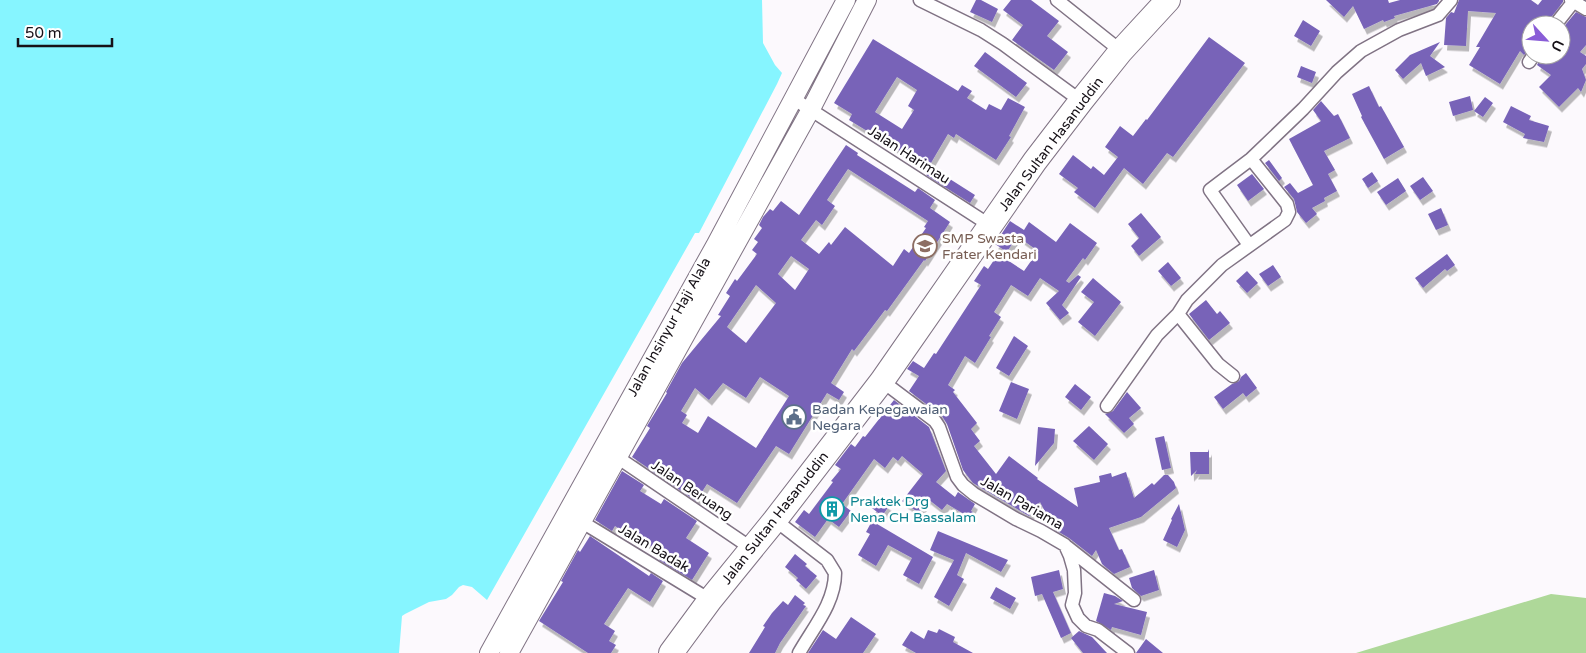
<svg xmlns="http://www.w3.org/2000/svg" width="1586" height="653" viewBox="0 0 1586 653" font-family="'Varela Round',sans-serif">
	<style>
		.green { fill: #aed899 }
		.water { fill: #86f5ff }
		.building { fill: #7864b8; fill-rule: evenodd; filter: url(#shadow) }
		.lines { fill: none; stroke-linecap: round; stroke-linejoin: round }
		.street-casing { stroke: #807384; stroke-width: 15 }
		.secondary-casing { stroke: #807384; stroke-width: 20 }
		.highway-casing { stroke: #807384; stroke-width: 26 }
		.street { stroke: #fff; stroke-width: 12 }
		.secondary { stroke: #fff; stroke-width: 18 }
		.highway { stroke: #fff; stroke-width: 24 }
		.labels { text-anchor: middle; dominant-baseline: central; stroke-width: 5; stroke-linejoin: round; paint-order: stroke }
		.street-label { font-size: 14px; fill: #161117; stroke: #fff }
		.education-label { font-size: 14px; fill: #785e54; stroke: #fff; text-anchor: start }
		.service-label { font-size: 14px; fill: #4e5e75; stroke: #fff; text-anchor: start }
		.culture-label { font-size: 14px; fill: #0d838f; stroke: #fff; text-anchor: start }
	</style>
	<defs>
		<filter id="shadow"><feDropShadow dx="3" dy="5.5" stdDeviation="0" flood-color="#0004"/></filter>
	</defs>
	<rect width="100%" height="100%" fill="#fcf9fd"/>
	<path class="green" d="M1551 594 1586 598V653H1356Z"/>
	<path class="water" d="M0 0H762L763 43 775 65 782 73 777 84 699 233H695L487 600 472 587 463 585 459 587 452 595 446 599 429 602 405 614 402 616 399 653H0Z"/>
	<path class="building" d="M976 0H981L998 9 992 22 970 12Z
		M1011 0H1031L1059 21 1047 36 1068 52 1054 70 1012 40 1023 25 1003 10Z
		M1326 0H1388L1389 3 1400 0H1439V1L1437 4 1394 16 1395 18 1384 22 1383 20 1364 29 1353 6 1344 17Z
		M1459 0H1531L1538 5 1542 0H1563V2L1549 20 1547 25H1531V48L1524 55 1520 51 1500 84 1469 65 1480 47H1476L1496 13 1468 11 1466 46 1444 45 1446 18 1451 12 1454 13Z
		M1576 12 1586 17V45L1580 52 1586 56V64L1582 69 1586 80 1581 92 1578 88 1559 107 1539 87 1551 75 1537 65 1542 55H1561V30Z
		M1303 20 1320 31 1311 46 1294 36Z
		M1209 37 1245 63 1173 157 1167 153 1143 184 1124 168 1095 208 1074 192 1078 188 1059 174 1073 155 1091 169 1093 166 1104 175 1118 157 1105 147 1120 126 1133 136 1146 119 1147 120Z
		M873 39 958 91 962 85 972 91 967 98 986 110 989 104 1001 110 1008 98 1025 107 1009 136 1011 137 996 160 956 134 954 138 948 134 928 168 849 120 852 114 834 103ZM897 77 917 90 908 106 914 110 902 129 875 112Z
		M1440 42 1430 56 1445 67 1426 76 1421 63 1403 79 1395 70 1410 55Z
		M985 52 1027 83 1016 97 974 66Z
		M1301 66 1316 72 1312 83 1297 77Z
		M1369 86 1379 107 1381 106 1404 147 1384 159 1361 117 1362 116 1352 94Z
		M1470 96 1473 110 1453 116 1449 102Z
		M1485 97 1493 103 1483 117 1474 111Z
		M1321 101 1334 116 1338 114 1350 138 1324 151 1335 170 1328 174 1337 191 1324 198 1325 201 1312 208 1317 214 1306 223 1297 212 1294 199 1284 187 1290 183 1298 193 1313 185 1289 139 1321 121 1313 110Z
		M1511 106 1531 116 1529 120 1549 126 1544 142 1523 138 1525 134 1503 122Z
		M846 145 858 153 857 155 915 192 918 188 935 200 930 208 950 222 925 261 924 260 887 311 885 310 854 351 852 349 831 383 844 392 839 400 827 393 789 454 776 446 737 503 707 484 696 501 632 457 650 428 647 426 667 393 666 392 682 363 721 316 718 315 730 296 726 293 735 279 737 281 757 254 752 250 758 242 754 239 762 228 759 225 763 217 770 209 773 211 781 201 799 215ZM848 169 928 221 924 227 926 228 909 253 904 249 893 266 845 227 831 245 829 242 819 254 801 240 816 220 822 225 835 206 827 200ZM791 256 809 269 795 290 778 274ZM756 285 776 303 746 343 727 327ZM760 377 789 396 756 448 708 416 698 433 682 423 687 415 681 411 695 388 709 400 723 383 746 398Z
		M1269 160 1282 178 1279 181 1265 163Z
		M931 167 975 195 970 203 926 175Z
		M1372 172 1378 181 1368 188 1362 179Z
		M1252 174 1264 189 1248 201 1237 185Z
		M1423 177 1433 191 1420 200 1410 186Z
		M1398 178 1406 191 1386 205 1377 192Z
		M1441 208 1448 225 1436 230 1428 214Z
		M1141 213 1161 237 1139 256 1131 246 1139 238 1128 224Z
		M1010 221 1024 230 1029 222 1056 242 1070 223 1097 243 1085 260 1083 258 1066 281 1069 283 1078 275 1081 277 1062 305 1069 313 1060 320 1046 303 1059 291 1040 278 1028 296 1011 285 994 312 1001 317 989 336 991 337 975 363 965 356 948 385 955 390 953 392 977 423 971 429 980 441 974 446 996 474 1009 456 1038 478 1037 479 1078 507 1074 488 1100 482 1099 476 1111 473 1112 477 1126 472 1134 498 1152 483 1154 485 1164 475H1168L1174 482 1176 488 1141 517 1109 528 1119 550 1122 549 1130 567 1114 574 1102 564 1096 550 1092 556 1069 538 1054 529 1040 502 1029 516 973 483 963 470 947 424 942 416 909 391 919 376 907 369 913 361 924 368 934 353 936 354 981 285 974 281 984 266 988 269 998 254 1024 271 1038 251 1017 236 1007 252 995 244Z
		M1447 254 1455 265 1447 271 1445 269 1423 288 1415 278Z
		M1168 262 1181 278 1171 286 1158 271Z
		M1273 265 1281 277 1268 286 1259 274Z
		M1247 271 1258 283 1247 293 1236 281Z
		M1093 278 1121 302 1095 336 1078 322 1094 302 1081 292Z
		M1206 300 1217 314 1220 311 1230 323 1209 340 1189 314Z
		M1014 336 1028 346 1009 376 996 368Z
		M1246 373 1257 388 1246 397 1243 393 1223 409 1214 397 1232 384 1239 381 1241 377Z
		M1011 382 1029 389 1017 419 999 411Z
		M1075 384 1091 397 1081 410 1065 397Z
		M1127 392 1141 408 1129 418 1134 424 1124 433 1105 414 1113 411Z
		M894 400 929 427 946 471 936 482 955 497 958 492 975 504 971 511 973 512 969 517 947 504 942 510 928 499 919 513 902 501 923 474 902 456 898 461 893 457 885 468 874 459 842 504 851 511 839 527 828 519 815 537 795 522 804 510 809 514 833 482 831 481 841 469 835 465 851 444 855 447 863 436 865 437Z
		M1089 426 1108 444 1094 460 1073 441Z
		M1038 427 1055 429 1054 443 1035 466Z
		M1164 436 1171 468 1162 470 1155 438Z
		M1209 449V474H1195L1197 470 1191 476 1190 452H1208Z
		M622 471 644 485 640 491 661 504 664 499 697 521 686 538 709 553 692 580 659 560 663 554 637 537 635 539 615 526 612 531 595 520Z
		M879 498 889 506 882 516 872 508Z
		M1179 504 1185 530 1177 547 1163 540 1172 520 1171 519Z
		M872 521 933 557 919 584 903 575 912 558 888 545 876 566 858 555 870 534 866 532Z
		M938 531 1008 560 1001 572 966 553 957 575 964 579 949 606 934 597 954 560 930 550Z
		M590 536 649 576 651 573 663 581 650 602 628 588 604 624 615 631 609 641 616 645 611 653H588L539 621 563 582 561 581 578 550 580 552Z
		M795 554 807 564 805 566 817 576 806 589 796 580 798 578 785 567Z
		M1059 570 1063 589 1053 592 1071 633 1061 638 1042 594 1035 596 1031 577Z
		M1154 570 1159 590 1141 596 1132 588 1129 578Z
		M996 587 1016 598 1010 609 990 598Z
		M1104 593 1115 596 1123 601 1114 604 1147 612 1141 635 1112 627 1111 630 1096 621Z
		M795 595 805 603 803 605 806 606 780 643 775 653H749L765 627 763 626 772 613 783 601 788 605Z
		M851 617 876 634 863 653H808L823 630 836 639Z
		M939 629 955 637 953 642 973 653H916L902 645 911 631 924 639 928 630 937 633Z
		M1079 631 1092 637 1107 653H1083L1071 638Z
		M1146 639 1163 653H1136Z"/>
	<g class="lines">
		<g class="street-casing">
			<path id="street" d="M920 0 981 30 1003 44 1081 101
				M1057 0 1121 51
				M1571 0 1586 9
				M1555 25 1574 1
				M1529 62 1534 55
				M794 99 991 226
				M1249 245 1210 190 1251 159 1303 109 1337 72 1361 51 1399 30 1438 15 1451 0
				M1178 314 1218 364 1233 376
				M882 381 935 421 939 427 957 477 963 485 974 494 1016 519 1041 531 1065 545 1070 556 1074 570 1075 593 1072 605 1078 618 1086 626 1098 630 1128 653
				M1107 406 1157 335 1178 314 1187 300 1222 265 1285 220 1289 212 1287 204 1251 159
				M617 457 751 548
				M775 520 827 560 835 573C835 603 813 628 799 653
				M582 522 710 600
				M1067 547 1134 600"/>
		</g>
		<g class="secondary-casing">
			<path id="secondary" d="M489 653 716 244 846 0
				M509 653 811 109 867 0"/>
		</g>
		<g class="highway-casing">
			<path id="highway" d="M671 653 710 600 775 520 882 381 1035 161 1081 101 1121 51 1168 0"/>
		</g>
		<use href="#street" class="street"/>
		<use href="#secondary" class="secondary"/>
		<use href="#highway" class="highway"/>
	</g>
	<defs>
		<g id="school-ring" transform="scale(1.25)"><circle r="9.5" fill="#fff" stroke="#8d6e63" stroke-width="1.5"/><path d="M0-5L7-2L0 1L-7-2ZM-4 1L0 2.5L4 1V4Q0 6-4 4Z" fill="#8d6e63"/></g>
		<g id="civic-ring" transform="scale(1.25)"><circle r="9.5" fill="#fff" stroke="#5c6f8a" stroke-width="1.5"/><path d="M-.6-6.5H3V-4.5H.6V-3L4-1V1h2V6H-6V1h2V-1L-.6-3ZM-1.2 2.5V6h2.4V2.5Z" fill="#5c6f8a"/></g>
		<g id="building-ring" transform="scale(1.25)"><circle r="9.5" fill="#fff" stroke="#0f9aa8" stroke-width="1.5"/><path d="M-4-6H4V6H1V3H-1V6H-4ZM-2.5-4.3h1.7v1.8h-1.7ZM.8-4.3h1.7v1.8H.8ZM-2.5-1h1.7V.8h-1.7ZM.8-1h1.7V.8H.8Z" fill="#0f9aa8"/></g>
	</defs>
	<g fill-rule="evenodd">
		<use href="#school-ring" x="925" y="246"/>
		<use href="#civic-ring" x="794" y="417"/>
		<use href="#building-ring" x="832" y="509"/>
	</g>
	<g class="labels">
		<g class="street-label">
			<text transform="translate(1051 144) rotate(-53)">Jalan Sultan Hasanuddin</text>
			<text transform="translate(909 155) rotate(33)">Jalan Harimau</text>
			<text transform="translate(669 327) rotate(-61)">Jalan Insinyur Haji Alala</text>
			<text transform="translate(692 490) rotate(34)">Jalan Beruang</text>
			<text transform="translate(1022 503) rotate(30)">Jalan Pariama</text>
			<text transform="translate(775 518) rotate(-52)">Jalan Sultan Hasanuddin</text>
			<text transform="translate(654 548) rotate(31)">Jalan Badak</text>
		</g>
		<g class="education-label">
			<text x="942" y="238">SMP Swasta<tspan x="942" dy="16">Frater Kendari</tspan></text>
		</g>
		<g class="service-label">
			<text x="812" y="409">Badan Kepegawaian<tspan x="812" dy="16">Negara</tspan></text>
		</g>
		<g class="culture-label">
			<text x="850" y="501">Praktek Drg<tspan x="850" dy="16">Nena CH Bassalam</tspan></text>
		</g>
	</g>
	<g transform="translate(1546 40) rotate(116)"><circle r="24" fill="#ffffff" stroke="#a2a0a2"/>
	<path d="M0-4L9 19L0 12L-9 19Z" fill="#895dd7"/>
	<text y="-8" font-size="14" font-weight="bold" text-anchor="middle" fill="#161117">U</text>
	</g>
	<path d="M18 38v8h94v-8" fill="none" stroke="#161117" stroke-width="2.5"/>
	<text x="25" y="38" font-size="15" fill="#161117" stroke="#ffffff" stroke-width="4" paint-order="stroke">50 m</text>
</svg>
